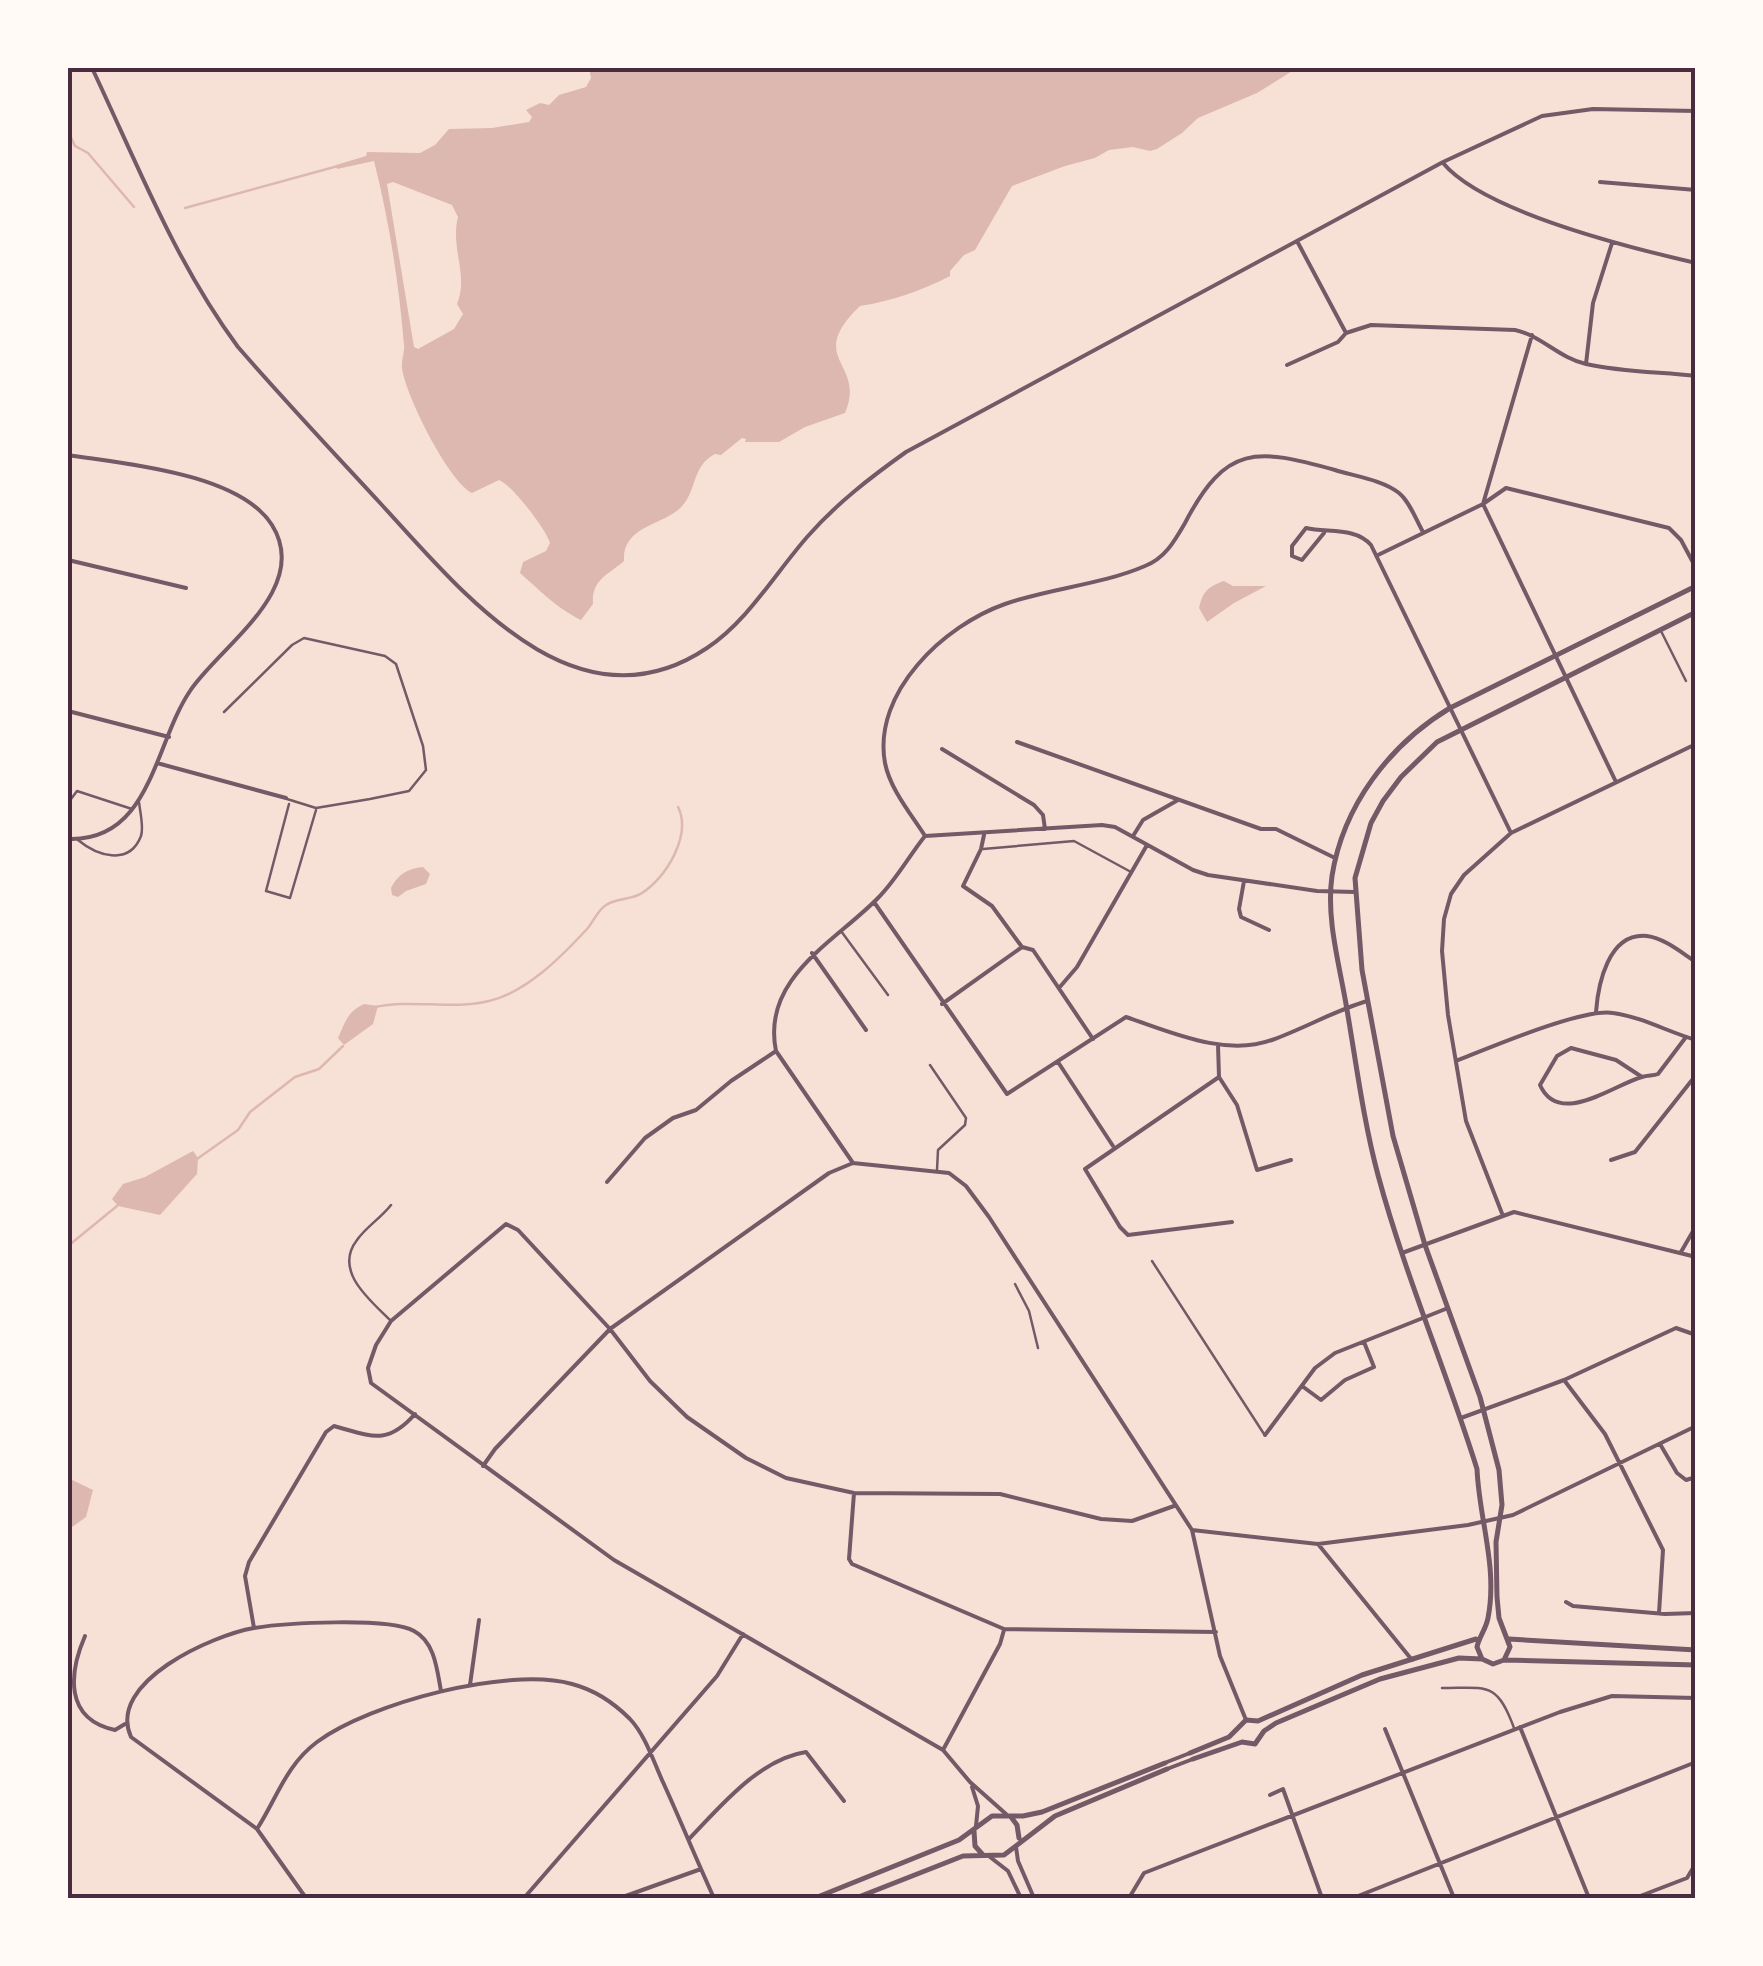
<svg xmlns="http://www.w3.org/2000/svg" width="1763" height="1966" viewBox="0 0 1763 1966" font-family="Arial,sans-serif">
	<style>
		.water { fill: #dcb8b0; fill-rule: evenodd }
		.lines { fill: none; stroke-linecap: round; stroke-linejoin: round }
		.stream { stroke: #dcb8b0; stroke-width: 2.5 }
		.service { stroke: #755966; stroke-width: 2.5 }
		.minor { stroke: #755966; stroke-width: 4 }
		.tertiary { stroke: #755966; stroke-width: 5 }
		.neatline { fill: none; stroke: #4a2c40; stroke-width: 4 }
	</style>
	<rect width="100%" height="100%" fill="#f7e1d7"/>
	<path class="water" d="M589 68H1297L1257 93 1198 118 1182 133 1157 149 1150 151 1133 147 1109 150 1095 158 1065 166 1012 186 975 250 964 255 950 271V276C921 291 892 301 860 306 804 360 867 362 845 413L805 427 779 442H745L746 439 742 438 721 455 715 454C690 467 698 494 678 510 658 526 622 528 624 561 610 574 591 579 593 604L581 620C554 606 543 593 520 573L523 562 546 551 550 543C546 529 512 485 499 480L472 493C448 481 405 394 402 368 401 360 405 352 404 345 399 284 389 220 374 161L337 169 336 165 366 156 367 152 420 153 435 145 449 129 492 128 529 122 532 117 526 110 540 103 549 105 559 95 586 87 591 78ZM393 182 452 205 458 217C450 248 469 275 457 304L463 314 454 329 418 349 414 347 387 184Z
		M1224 581 1233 586H1266L1234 603 1207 622 1199 608C1203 592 1207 587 1224 581Z
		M423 867 430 874 426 884 406 891 398 897 392 895 391 888C397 875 408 868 423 867Z
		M364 1004 378 1006 373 1024 344 1045 338 1038C345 1022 348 1011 364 1004Z
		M193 1151 198 1158 197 1174 160 1215 118 1206 112 1199 123 1184 145 1177Z
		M68 1478 93 1490 86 1517 68 1530Z"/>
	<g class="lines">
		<path class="stream" d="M68 131 75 146 88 153 134 207
			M185 208 338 166
			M375 1007C412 999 452 1010 489 1001 527 992 562 956 587 929 593 922 598 910 606 905 616 898 632 900 642 893 666 878 692 835 678 807
			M197 1159 238 1130 250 1112 295 1077 319 1069 343 1046
			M68 1246 117 1206"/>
		<path class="service" d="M1661 631 1686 681
			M224 712 292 645 304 638 385 656 396 664 423 746 426 770 409 791 370 799 316 808 287 799
			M68 803 77 791 132 809
			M289 804 266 891 290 898 316 810
			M78 840C96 855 129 867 141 836 144 827 140 812 139 802
			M983 849 1074 841 1131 872
			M841 931 888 995
			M930 1065 966 1118 965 1125 938 1150 937 1170
			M1152 1261 1264 1434
			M1015 1284 1029 1311 1038 1348
			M391 1321C370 1300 333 1271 357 1240 366 1227 381 1218 391 1205
			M1442 1688C1487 1688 1497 1681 1514 1728"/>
		<path class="minor" d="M92 68C137 163 175 262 238 347 285 401 333 452 381 504 462 592 576 736 707 648 748 621 776 572 808 536 837 503 871 477 906 452L1443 162 1542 116 1593 109 1696 111
			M1443 163C1484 212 1631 248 1696 263
			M1600 182 1696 190
			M1297 241 1346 333
			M1346 333 1371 325 1515 330C1542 336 1559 358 1586 364 1621 372 1660 372 1696 376
			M1532 335 1483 504 1616 782
			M1586 364 1593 303 1612 243
			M1287 365 1338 342 1346 333
			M68 455C125 464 239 473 272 525 312 589 219 647 190 691 154 744 151 842 68 839
			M1324 533 1302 560 1292 556V546L1306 528C1328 533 1355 527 1371 545L1511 833
			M1378 555 1483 504 1506 488 1669 528 1681 540 1696 568
			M68 560 186 588
			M68 711 169 737
			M1017 742 1261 829H1276L1335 858
			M942 749 1034 805 1043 815 1045 829
			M157 763 286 798
			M984 835 981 849 963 886 992 906 1022 947 1033 950 1093 1039
			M925 836C911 814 890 789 885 763 872 692 945 625 1005 604 1050 588 1101 585 1145 566 1165 558 1174 542 1185 523 1226 444 1256 448 1335 470 1354 476 1383 480 1399 493 1410 502 1416 520 1423 532
			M925 836 1102 825 1115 827 1193 870 1208 875 1317 891 1355 892
			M1133 836 1143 820 1178 800
			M1244 881 1239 909 1241 917 1269 930
			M874 902 1007 1094 1126 1017C1171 1032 1225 1057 1272 1040 1305 1028 1334 1011 1367 1001
			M812 953 866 1030
			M1059 988 1077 967 1147 845
			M942 1004 1022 947
			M1596 1012C1598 985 1608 932 1647 936 1664 938 1682 953 1696 962
			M1218 1045 1219 1077 1237 1105 1257 1170 1291 1160
			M1456 1061C1489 1048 1582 1008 1613 1013 1642 1017 1668 1032 1696 1040
			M1058 1062 1113 1146
			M1219 1077 1085 1169 1120 1227 1128 1235 1232 1222
			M1642 1077 1616 1060 1571 1048 1557 1056 1540 1085C1559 1128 1615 1084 1642 1077 1648 1075 1653 1076 1658 1074L1686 1037
			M1611 1160 1635 1152 1696 1075
			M853 1163 776 1051C761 978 835 942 878 898 896 880 909 856 925 836
			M607 1182 645 1138 673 1118 696 1110 731 1081 776 1051
			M1503 1216 1466 1121 1448 1015 1442 951 1444 919 1451 894 1464 875 1511 833 1696 744
			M1681 1252 1696 1226
			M1402 1253 1514 1212 1696 1257
			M1564 1380 1605 1434 1663 1550 1659 1613
			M1302 1386 1321 1400 1345 1380 1374 1367 1364 1342
			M1461 1418 1564 1380 1676 1328 1696 1335
			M1265 1435 1315 1368 1335 1353 1448 1308
			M1660 1444 1677 1473 1686 1480 1696 1477
			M483 1466 495 1449 610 1329 829 1173 853 1163 949 1173 966 1186 989 1217 1192 1530 1220 1656 1246 1720
			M854 1493 849 1559 852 1564 1004 1629 1216 1632
			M1192 1530 1318 1544 1468 1525 1513 1515 1696 1426
			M1318 1544 1412 1660
			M1566 1602 1573 1606 1665 1614 1696 1613
			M254 1628 245 1576 249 1562 326 1432 334 1426C371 1436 387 1446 415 1414
			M85 1636C69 1673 64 1719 115 1730L125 1724
			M470 1685 479 1620
			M1520 1727 1589 1898
			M1385 1729 1454 1898
			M943 1750 1000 1644 1004 1630
			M1167 1762 1190 1753
			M1167 1769 1193 1759
			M972 1787 978 1806 976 1826
			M1270 1795 1283 1789 1322 1898
			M1006 1814 970 1782 943 1750 614 1560 371 1383 368 1368 376 1345 391 1321 506 1224 518 1230 610 1329 650 1381 687 1417 746 1458 786 1478 854 1493 1000 1494 1101 1519 1132 1521 1174 1506
			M257 1829C277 1798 286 1765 317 1742 370 1703 508 1666 572 1684 595 1690 613 1702 630 1719 645 1735 653 1760 662 1780 680 1819 696 1859 714 1898
			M689 1839C720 1807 759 1759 806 1752L844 1801
			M1016 1847 1018 1861 1034 1898
			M990 1857 1008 1871 1021 1898
			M306 1898 257 1829 131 1737C106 1682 213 1635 254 1628 285 1623 388 1617 414 1631 435 1642 437 1670 441 1691
			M524 1898 717 1676 743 1634
			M620 1898 701 1869
			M1129 1898 1144 1873 1560 1712 1612 1696 1696 1698
			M1353 1898 1696 1762
			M1635 1898 1687 1878 1696 1863"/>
		<path class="tertiary" d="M1509 1639 1696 1650
			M1482 1659 1477 1647C1479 1637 1486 1629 1488 1618 1498 1567 1479 1519 1477 1469 1446 1370 1405 1275 1378 1175 1363 1119 1356 1061 1346 1004 1339 963 1326 918 1332 876 1343 806 1389 745 1450 708L1696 586
			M1504 1660 1510 1647 1499 1618 1497 1597 1496 1542 1502 1505 1499 1470 1480 1397 1425 1245 1393 1136 1362 970 1355 878 1371 823 1383 801 1401 777 1437 742 1696 612
			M1190 1753 1229 1737 1246 1720 1258 1721 1362 1675 1476 1639
			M1193 1759 1242 1742 1255 1744 1264 1731 1276 1723 1380 1679 1459 1658 1482 1659 1493 1664 1504 1660 1696 1665
			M1011 1817 1017 1825 1019 1838
			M974 1831 975 1846 983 1855
			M815 1898 959 1840 992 1816H1023L1042 1812 1165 1763
			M856 1898 963 1856 1004 1855 1055 1816 1167 1769"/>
	</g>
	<rect width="1763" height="1966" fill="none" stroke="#fffaf5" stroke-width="140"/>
	<rect x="70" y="70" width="1623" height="1826" class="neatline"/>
</svg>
